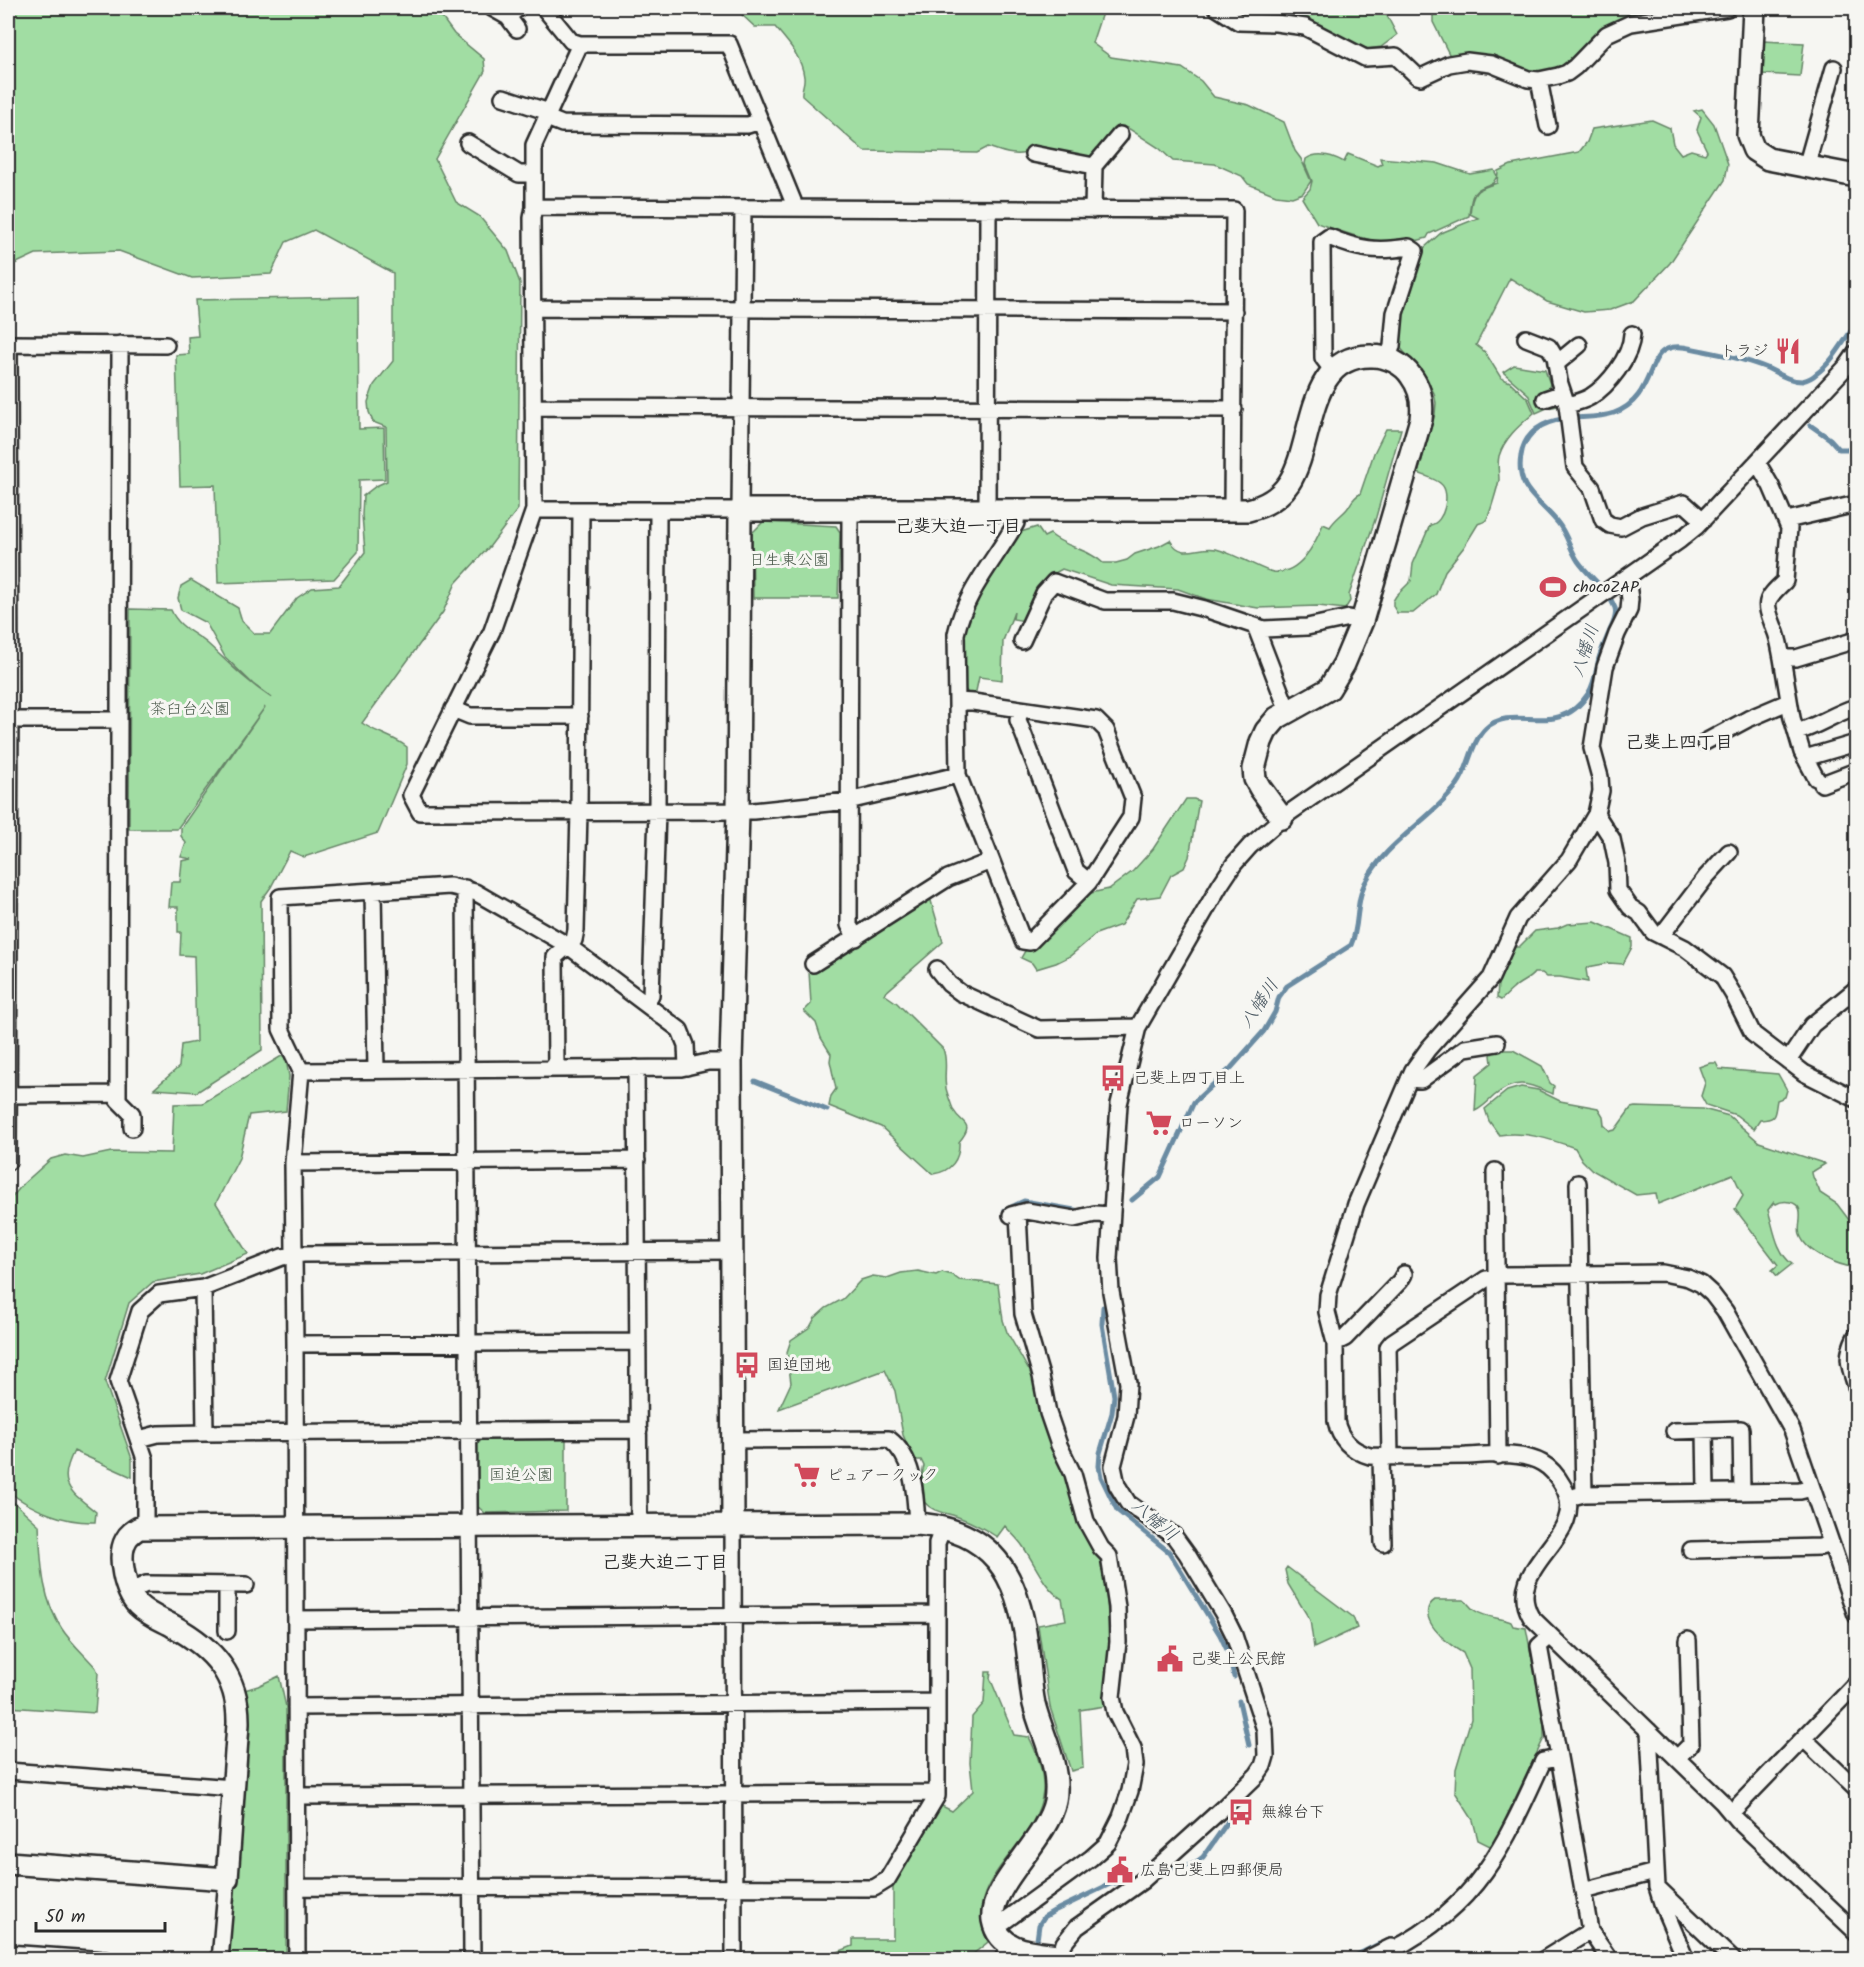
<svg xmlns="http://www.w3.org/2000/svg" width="1864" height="1967" viewBox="0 0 1864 1967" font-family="Kalam,'Klee One',sans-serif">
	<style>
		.green { fill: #a1dda3; stroke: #668467; stroke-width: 1.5 }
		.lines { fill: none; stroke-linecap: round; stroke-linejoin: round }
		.stream { stroke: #6a8ba2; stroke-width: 5 }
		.street-casing { stroke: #2b2b2b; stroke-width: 20 }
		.secondary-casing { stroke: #2b2b2b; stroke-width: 26 }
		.street { stroke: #f6f6f2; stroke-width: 15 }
		.secondary { stroke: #f6f6f2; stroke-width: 21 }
		.labels { text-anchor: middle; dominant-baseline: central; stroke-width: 6; stroke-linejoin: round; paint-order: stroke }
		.poi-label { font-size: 16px; fill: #2b2b2b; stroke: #f6f6f2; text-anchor: start }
		.park-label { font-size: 16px; fill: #485849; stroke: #f6f6f2 }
		.neighbourhood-label { font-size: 18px; font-weight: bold; fill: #2b2b2b; stroke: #f6f6f2 }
		.water-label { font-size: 18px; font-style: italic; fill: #45535d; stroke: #f6f6f2 }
	</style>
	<rect width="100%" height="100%" fill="#f6f6f2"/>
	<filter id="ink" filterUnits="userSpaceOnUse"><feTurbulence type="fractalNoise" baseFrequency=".0167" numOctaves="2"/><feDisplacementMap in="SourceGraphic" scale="12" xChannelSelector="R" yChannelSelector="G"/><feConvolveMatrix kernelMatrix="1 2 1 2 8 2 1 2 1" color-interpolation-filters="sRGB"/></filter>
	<g filter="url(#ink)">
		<path class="green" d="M8 8H435L454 34 484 59 485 71 435 159 456 202 479 216 508 251 520 283 518 509 490 546 456 583 443 612 362 723C376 733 393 736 407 747V764L378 833 304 857 290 851 271 887 261 901 262 1050 197 1092 154 1089 179 1067 181 1045 196 1042 194 956 180 955 181 932H178V907H169L171 882H180L182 861 192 859 181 857 186 843 181 836V828L265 707 177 829H129L130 609 171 610C178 627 195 633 208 644 229 663 248 683 272 698L253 684 225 657 206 623 181 610 178 598 181 586 191 580 238 608 242 621 255 634H270L297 598 312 588 339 586 365 552 362 515 363 496 376 486 387 481 386 427 373 422 369 412 368 402 374 385 393 361V273L314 230 286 242 271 274 192 278 119 251 36 254 8 267Z
			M741 8H1102V13L1092 43 1111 57 1182 68 1201 81 1214 97 1249 105 1284 122 1295 151 1301 159 1311 181 1303 193 1292 197 1276 195 1248 184 1242 176 1215 164 1173 161 1159 148 1128 128 1120 131 1094 158 1031 151C1017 158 1003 152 988 147L977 153 864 151 802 96C801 88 805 84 804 77 802 57 787 41 775 27H755L742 15Z
			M1224 8H1383L1397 35 1381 47 1362 50 1311 22 1287 14 1247 18Z
			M1433 8H1678C1656 12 1626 12 1607 26 1579 46 1582 65 1541 71 1524 73 1508 60 1492 57 1479 55 1464 57 1450 56L1433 22Z
			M1763 41 1804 43 1800 76 1762 74Z
			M1702 109 1714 124 1728 164 1725 180 1670 263 1634 301 1610 310 1584 312 1547 301 1510 278 1476 345 1485 352 1501 378 1510 382 1528 399 1534 413C1520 425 1505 437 1499 456 1497 465 1499 472 1499 480 1498 485 1489 518 1486 520 1485 522 1480 523 1478 524L1464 547 1445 571 1436 594 1413 613H1397L1393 606V601L1396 596 1411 581 1413 564 1430 525C1445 523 1451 492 1441 484 1436 479 1425 476 1418 473L1435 414 1436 403 1434 393 1423 374 1398 345 1400 316 1424 248 1441 233 1478 218 1470 214C1472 191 1476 189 1497 183L1498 171 1511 165 1579 152 1587 142 1592 129 1652 120 1670 128 1673 144 1681 154 1691 150 1705 154 1707 151 1697 130 1701 117 1694 111Z
			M1348 154 1378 166 1382 164 1380 158 1437 163 1470 174 1494 170 1497 176 1493 183C1471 190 1471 195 1469 216L1429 234 1427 238C1388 250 1354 236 1317 223L1302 198 1310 189 1312 181 1305 164 1306 159C1318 151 1333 156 1344 162Z
			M358 297 359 429 384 428 385 479 359 480 358 552 334 579 218 583 215 485 180 486 176 355 189 354 188 337 198 336 195 300Z
			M1514 365 1545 370 1550 384 1547 392 1552 404 1558 406 1547 408 1536 413 1528 394 1503 372Z
			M1386 429H1401L1376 517 1349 595 1350 601 1345 609 1318 606 1258 608 1206 599 1178 589 1111 585 1062 569 1053 574 1025 621 1013 619 1014 612 1003 641 1002 680 979 677 975 696 970 695 963 687V637L966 619 991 573 1021 532 1037 527 1044 537 1050 534C1066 548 1087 548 1103 563H1116L1127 560 1135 554 1159 546 1170 540C1182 561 1199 545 1216 549 1225 551 1234 556 1242 559 1252 563 1263 570 1273 572 1299 575 1315 545 1323 524L1330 527C1335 519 1342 515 1347 509 1352 503 1352 498 1360 494L1374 453Z
			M763 522 836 526 840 532 838 598H753L752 533Z
			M1186 799H1194L1199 801 1189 857 1184 868 1171 875 1160 896 1137 899 1121 925 1096 934 1070 956 1056 963 1036 969 1032 963 1021 958 1025 951 1082 895 1109 889 1133 871 1153 849Z
			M929 894 943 942 884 994 897 1003 943 1049C949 1063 942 1078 947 1092 949 1098 951 1105 954 1111 961 1124 976 1122 959 1142 960 1159 951 1172 933 1174L881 1127 829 1106 831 1096 836 1089 830 1061 831 1054 821 1038 816 1023 804 1011 811 1004 809 972Z
			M1595 922 1632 938V947L1623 964 1609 963 1588 967 1586 969 1588 982 1560 977H1547L1542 973H1534C1529 980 1519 982 1513 989 1508 993 1506 996 1501 1000L1497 998 1498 983 1496 979 1509 947H1519L1535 931 1558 928 1567 924Z
			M1495 1050H1513L1542 1066 1550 1083 1554 1086 1553 1094C1529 1084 1517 1077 1494 1096 1488 1102 1482 1108 1475 1111L1477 1075 1492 1063 1491 1055Z
			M285 1054 289 1076 286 1111 249 1115 239 1158 216 1203 248 1254 200 1274 153 1282 129 1303 105 1382 132 1459V1477L74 1451C56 1486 71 1491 96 1512L95 1522C64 1523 32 1510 8 1491V1202L23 1184 51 1159 65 1155 83 1158 111 1152 172 1153 174 1104 203 1103Z
			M1710 1063H1716L1719 1069 1778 1074 1787 1090 1785 1097 1777 1100C1774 1116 1777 1119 1760 1120L1754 1129 1736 1115 1706 1105 1701 1096 1705 1083 1699 1067Z
			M1521 1087 1538 1090 1560 1101 1598 1108 1603 1116 1604 1125 1610 1131 1615 1130 1631 1108 1635 1107 1703 1109 1729 1116 1759 1142 1823 1163 1825 1164 1812 1172C1812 1179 1818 1185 1820 1193L1837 1204 1849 1220 1856 1225V1268C1838 1265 1807 1254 1800 1235 1796 1225 1808 1206 1790 1202 1785 1201 1781 1201 1776 1204L1774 1202 1768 1210C1774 1229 1776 1252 1792 1264L1777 1276 1772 1270 1778 1265 1735 1209 1743 1196 1733 1174 1658 1204 1656 1193 1636 1195 1592 1170 1582 1160 1575 1148C1550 1139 1525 1131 1499 1135L1489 1121 1485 1109 1507 1091Z
			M918 1271 936 1275 942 1272 952 1275 959 1280 998 1284 1003 1320 1007 1332 1028 1369 1034 1373 1078 1516 1104 1568 1111 1650 1105 1706 1080 1710 1083 1768 1071 1771 1050 1707 1038 1625 1066 1620 1062 1599C1044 1588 1035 1564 1024 1548 1019 1540 1011 1533 1005 1526L997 1537C985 1529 972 1522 958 1517 945 1512 934 1513 924 1502 924 1490 920 1477 924 1466L921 1460H914L903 1435 895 1391 885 1370 779 1409 791 1383 787 1352 791 1340 810 1327 815 1318 826 1308 843 1299 861 1280 873 1276 887 1278 901 1273Z
			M483 1438H566V1511L485 1513 476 1505V1446Z
			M8 1497 39 1525C41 1561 41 1598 62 1629 71 1643 85 1655 96 1668L98 1673 95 1713 8 1707Z
			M1287 1567 1353 1617 1357 1628 1314 1648 1310 1620 1288 1584 1285 1570Z
			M1435 1600H1464C1468 1603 1470 1607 1474 1610 1485 1618 1499 1617 1511 1622L1513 1626 1526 1628 1544 1722V1738L1492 1847 1478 1840 1473 1820 1455 1792 1456 1769 1471 1719 1470 1669 1463 1653C1448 1645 1412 1615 1435 1600Z
			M986 1672H991L990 1678 1014 1735 1029 1737C1037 1753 1044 1771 1043 1790 1039 1847 957 1879 988 1942L967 1959H820L853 1946V1939H893V1887L940 1805 952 1811 973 1791 970 1763 972 1717 984 1703Z
			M279 1676 286 1707V1959L227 1960 241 1691 258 1686Z"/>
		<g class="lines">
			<path class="stream" d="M1810 425 1830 439 1839 449H1850L1856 447
				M755 1081 827 1110
				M1132 1200 1160 1177 1194 1102 1231 1068 1264 1031 1275 1012 1279 997 1287 986 1351 945C1360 926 1355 902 1365 883 1385 842 1430 821 1457 785 1470 768 1470 743 1486 728 1515 702 1557 741 1588 694 1595 683 1596 671 1599 658 1602 648 1607 638 1611 628 1614 622 1617 615 1615 608 1608 589 1589 577 1578 561 1570 549 1567 534 1558 523 1540 500 1515 490 1521 456 1522 447 1526 439 1532 433 1554 411 1588 422 1614 413 1653 399 1647 356 1667 349 1678 344 1693 349 1704 351 1725 355 1747 360 1767 368 1778 373 1788 381 1802 381 1806 380 1813 377 1816 374 1833 362 1844 340 1856 324
				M1005 1210 1024 1201 1080 1211
				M1103 1307 1102 1324 1114 1396 1112 1413 1100 1453 1099 1466 1101 1477 1117 1510 1169 1552 1220 1635 1228 1652 1234 1677
				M1239 1701 1249 1745
				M1159 1872 1195 1863 1203 1857 1234 1813
				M1037 1940 1039 1925 1044 1917 1054 1911 1110 1884 1138 1877
				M1347 1960 1379 1944"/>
			<g class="street-casing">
				<path id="street" d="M492 8 508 17 518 8
					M544 8 571 41 580 44
					M1217 8 1239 22 1276 23 1305 27 1365 58 1396 56 1417 76 1421 77 1449 64 1467 61 1491 64 1528 79 1539 80 1558 76 1567 73 1575 67 1607 34 1631 23 1727 8
					M508 17 517 29
					M1539 80 1548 126
					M503 97 549 112
					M547 118 562 124 748 125 760 121
					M468 143 519 174H534
					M1033 154 1094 166
					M1806 167 1834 68
					M534 207 1234 210 1232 511
					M793 208V201L729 44H580L534 145V207L532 218 534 510 492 631 411 795 420 812 753 811 848 801 958 775
					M1093 210 1094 166 1120 135
					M533 308 1234 311
					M1632 334C1631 357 1609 385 1590 397 1583 401 1575 403 1567 405L1575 467 1592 488 1603 520 1610 525 1621 527 1642 516 1684 503 1703 520
					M1526 338 1549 347 1555 357 1559 381 1567 405
					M8 344 166 345
					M1556 364 1579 345
					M1333 371 1323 358 1322 242 1329 237C1359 250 1377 252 1409 247L1415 251 1395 313 1392 346 1388 359
					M1545 399 1563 393
					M533 407 1234 409
					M1757 462 1771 486 1789 528 1785 581C1762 602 1765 603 1775 630 1779 639 1780 649 1782 658H1796L1856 640
					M534 510H740L743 208
					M850 510 849 925 856 938
					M987 511 988 209
					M1787 520 1856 504
					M1627 578 1630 599 1629 610 1617 634 1605 667 1592 748 1600 777 1601 791 1596 814 1569 860 1518 918 1491 978 1428 1049 1413 1070 1356 1204 1328 1295 1327 1312 1335 1343 1336 1421C1340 1440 1352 1451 1370 1456 1402 1458 1434 1456 1466 1456 1489 1455 1521 1451 1542 1463 1551 1468 1558 1477 1563 1486 1592 1537 1501 1565 1531 1617L1722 1802 1737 1820 1856 1932
					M1256 628 1288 711
					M1022 641 1044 593 1054 582 1105 601H1173L1205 609 1264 629 1307 627 1349 618 1362 621
					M1782 658 1792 718 1802 752 1816 778
					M957 701 973 702 1096 720 1106 730 1133 798 1131 817 1089 882 1030 942 1023 941 958 775 956 634C965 592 995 560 1016 523L1017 511
					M453 709 470 716H580
					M1020 709 1018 720 1076 871 1089 882
					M8 720H119
					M1797 732C1818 726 1835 713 1856 707
					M1705 742 1748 719 1788 702
					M1805 758 1856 743
					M1822 784 1856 771
					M1596 814 1612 839 1617 863 1618 890 1630 907 1639 913 1653 932 1685 948 1722 976 1733 994 1753 1034 1804 1073 1856 1099
					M465 888 472 1960
					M373 891 376 1070
					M1661 936 1706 877 1729 852
					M813 964 948 878 991 861
					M937 969 949 984 961 993 1039 1029 1138 1027
					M645 1003 651 995 657 812 658 511
					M1788 1061 1812 1025 1856 989
					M636 1068 639 1525
					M556 1069 555 957 574 940 576 930 579 812 581 510
					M301 1071 681 1068 708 1062H731
					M1409 1079 1421 1080 1465 1048 1497 1043
					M118 1094V1100L132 1114V1128
					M8 1095 118 1094 120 344
					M8 1162 10 705 9 344
					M293 1163 637 1160
					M1495 1171 1498 1456
					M1578 1183 1584 1494
					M1011 1215 1027 1211 1074 1219 1095 1214 1111 1215
					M203 1288 205 1433
					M1856 1336C1845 1357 1849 1365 1856 1386
					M1335 1343 1345 1338 1400 1281 1404 1274
					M295 1344 638 1342
					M1705 1430 1706 1492
					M1674 1431 1741 1429 1742 1492
					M139 1439 158 1434 205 1433 639 1430
					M733 1440 889 1439C915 1459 915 1494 917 1524
					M1381 1457 1383 1543
					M1390 1457 1388 1347 1392 1342 1486 1279 1504 1275 1663 1273 1688 1278 1701 1284 1712 1294 1725 1311 1792 1430 1856 1615
					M1576 1496 1584 1494 1800 1491 1812 1488
					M733 1525 734 1960
					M145 1528V1459L118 1381 140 1311 159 1294 203 1288 282 1257 303 1254 732 1251
					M1691 1550 1820 1547 1831 1544
					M227 1585V1631
					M129 1592 146 1584 246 1585
					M296 1619 937 1614
					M1550 1636 1539 1646 1583 1891 1590 1931 1610 1960
					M296 1707 937 1702
					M1649 1731 1657 1887 1663 1906 1686 1960
					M1804 1739 1856 1789
					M1677 1758 1691 1744 1688 1640
					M8 1771 233 1788
					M297 1796 937 1793
					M1731 1813 1856 1684
					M297 1887 874 1888 887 1880 937 1796V1543L943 1528
					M1659 1889 1733 1960
					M1583 1891 1655 1872
					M995 1928 1091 1858 1108 1843 1121 1817 1130 1791 1135 1765 1133 1748 1115 1712 1112 1697 1118 1642 1117 1607 1109 1556 1101 1548 1086 1521 1073 1474 1059 1445 1048 1413 1041 1376 1023 1314 1018 1213
					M1392 1950C1478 1906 1505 1845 1543 1761L1558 1758
					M8 1953 105 1960
					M220 1960 227 1879
					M297 1960 295 1344 293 1163 301 1071 281 1029 280 897 450 886 475 892 567 945 680 1030 686 1045 687 1067
					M1002 1960 1011 1946
					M1059 1960 1064 1943 1077 1927 1142 1881 1225 1806 1257 1775 1263 1766 1266 1756 1265 1730 1234 1635 1224 1615 1187 1554 1174 1536 1128 1503 1117 1485 1113 1466 1126 1416 1128 1383 1111 1292 1109 1258 1119 1104 1138 1027 1220 885 1234 864 1250 846 1282 818 1680 540 1696 527 1847 366 1856 353
					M1543 1960 1590 1931"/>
			</g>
			<g class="secondary-casing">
				<path id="secondary" d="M1754 8 1748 135 1754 150 1768 159 1856 176
					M733 1525 731 1062 738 812 740 510H1248C1265 506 1280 497 1289 483 1315 443 1305 354 1372 356 1387 356 1403 364 1411 376 1421 389 1423 404 1421 419L1362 621 1344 664 1329 689 1277 718 1266 731 1261 742 1254 769 1255 779 1260 788 1282 818
					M8 1863 227 1879 238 1724C239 1676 213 1648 173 1626 162 1620 147 1614 138 1605 125 1592 117 1556 126 1540 129 1534 134 1531 139 1528L917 1524C993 1530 1018 1575 1027 1645 1030 1665 1030 1685 1034 1704 1042 1736 1061 1766 1055 1801 1048 1839 988 1887 993 1920 999 1952 1033 1952 1059 1955
					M1372 1960 1392 1950 1397 1960"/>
			</g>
			<use href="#street" class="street"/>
			<use href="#secondary" class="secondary"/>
		</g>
	</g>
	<defs>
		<g id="restaurant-bare" transform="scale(2.07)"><path d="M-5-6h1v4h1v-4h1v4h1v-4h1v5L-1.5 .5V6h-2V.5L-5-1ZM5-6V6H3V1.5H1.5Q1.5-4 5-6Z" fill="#d1495b" stroke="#f6f6f2" stroke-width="2.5" paint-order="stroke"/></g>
		<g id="stadium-bare" transform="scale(2.07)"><path d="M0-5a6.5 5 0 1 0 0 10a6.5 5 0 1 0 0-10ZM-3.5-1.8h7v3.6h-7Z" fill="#d1495b" stroke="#f6f6f2" stroke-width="2.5" paint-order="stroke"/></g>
		<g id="bus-bare" transform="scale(2.07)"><path d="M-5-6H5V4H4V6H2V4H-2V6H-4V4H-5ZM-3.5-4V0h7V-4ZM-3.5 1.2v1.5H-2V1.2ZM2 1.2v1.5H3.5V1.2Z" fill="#d1495b" stroke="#f6f6f2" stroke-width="2.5" paint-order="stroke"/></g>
		<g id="supermarket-bare" transform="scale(2.07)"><path d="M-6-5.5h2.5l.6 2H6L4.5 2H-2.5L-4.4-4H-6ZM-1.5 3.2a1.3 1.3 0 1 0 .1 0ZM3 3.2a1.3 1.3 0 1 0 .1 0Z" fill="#d1495b" stroke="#f6f6f2" stroke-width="2.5" paint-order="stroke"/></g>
		<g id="civic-bare" transform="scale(2.07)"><path d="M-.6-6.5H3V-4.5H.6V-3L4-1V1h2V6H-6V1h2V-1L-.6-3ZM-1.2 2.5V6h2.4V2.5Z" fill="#d1495b" stroke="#f6f6f2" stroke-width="2.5" paint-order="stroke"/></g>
	</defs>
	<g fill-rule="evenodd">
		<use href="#restaurant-bare" x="1788" y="351"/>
		<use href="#stadium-bare" x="1553" y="587"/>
		<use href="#bus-bare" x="1113" y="1078"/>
		<use href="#supermarket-bare" x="1159" y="1123"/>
		<use href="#bus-bare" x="747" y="1365"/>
		<use href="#supermarket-bare" x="807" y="1475"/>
		<use href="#civic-bare" x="1170" y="1659"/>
		<use href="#bus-bare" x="1241" y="1812"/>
		<use href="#civic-bare" x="1120" y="1870"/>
	</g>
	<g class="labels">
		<g class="poi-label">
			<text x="1768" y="351" text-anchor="end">トラジ</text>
			<text x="1573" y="587">chocoZAP</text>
			<text x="1133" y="1078">己斐上四丁目上</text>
			<text x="1179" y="1123">ローソン</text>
			<text x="767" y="1365">国迫団地</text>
			<text x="827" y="1475">ピュアークック</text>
			<text x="1190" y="1659">己斐上公民館</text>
			<text x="1261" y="1812">無線台下</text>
			<text x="1140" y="1870">広島己斐上四郵便局</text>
		</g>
		<g class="park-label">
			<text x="789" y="560">日生東公園</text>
			<text x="190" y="709">茶臼台公園</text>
			<text x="521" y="1475">国迫公園</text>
		</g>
		<g class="neighbourhood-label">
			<text x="958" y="527">己斐大迫一丁目</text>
			<text x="1679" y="743">己斐上四丁目</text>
			<text x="665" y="1563">己斐大迫二丁目</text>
		</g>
		<g class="water-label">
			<text transform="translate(1586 651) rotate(-72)">八幡川</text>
			<text transform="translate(1260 1004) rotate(-56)">八幡川</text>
			<text transform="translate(1154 1521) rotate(40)">八幡川</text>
		</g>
	</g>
	<rect width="1864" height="1967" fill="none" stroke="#f6f6f2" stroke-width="30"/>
	<rect x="15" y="15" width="1834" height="1937" fill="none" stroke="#2b2b2b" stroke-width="2" filter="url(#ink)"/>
	<path d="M36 1922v9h129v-9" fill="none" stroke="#2b2b2b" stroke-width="3"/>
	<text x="45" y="1922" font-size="18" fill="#2b2b2b" stroke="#f6f6f2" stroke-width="4.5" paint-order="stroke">50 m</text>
</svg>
